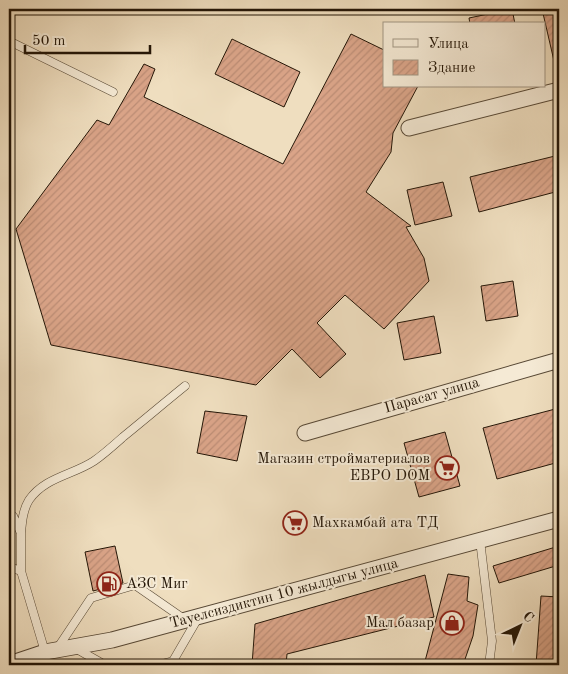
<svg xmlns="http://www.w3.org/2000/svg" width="568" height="674" viewBox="0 0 568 674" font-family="'Old Standard TT',serif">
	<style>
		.building { fill: url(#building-hatch); stroke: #241607 }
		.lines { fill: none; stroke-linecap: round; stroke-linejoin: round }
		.service-casing { stroke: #574835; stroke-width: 9 }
		.minor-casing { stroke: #574835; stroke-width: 17 }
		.service { stroke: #f5ead5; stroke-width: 8 }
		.minor { stroke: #f5ead5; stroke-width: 15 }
		.labels { text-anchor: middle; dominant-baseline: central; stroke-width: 4; stroke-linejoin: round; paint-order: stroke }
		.street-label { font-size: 15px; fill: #241607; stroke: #f5ead5 }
		.poi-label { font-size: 15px; fill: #241607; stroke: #f5ead5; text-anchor: end }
	</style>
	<defs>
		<pattern id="building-hatch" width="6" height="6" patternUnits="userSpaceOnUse" patternTransform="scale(1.25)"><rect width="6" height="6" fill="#daa488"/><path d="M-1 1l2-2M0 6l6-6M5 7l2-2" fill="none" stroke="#bb8c74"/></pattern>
	</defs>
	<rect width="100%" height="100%" fill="#efdebf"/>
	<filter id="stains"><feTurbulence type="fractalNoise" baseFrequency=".004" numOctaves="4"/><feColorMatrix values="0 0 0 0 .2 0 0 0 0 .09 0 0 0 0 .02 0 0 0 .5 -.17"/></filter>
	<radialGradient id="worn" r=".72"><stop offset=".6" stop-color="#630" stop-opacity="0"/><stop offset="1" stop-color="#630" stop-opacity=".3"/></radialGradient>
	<path class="building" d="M512 9 515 24H470L469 18Z
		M542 9H559V60L554 61Z
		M351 34 384 50V86H418L393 133 391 152 366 192 411 226 406 227 424 258 429 281 384 329 345 295 317 323 346 354 320 378 292 349 256 385 51 345 16 229 97 120 109 125 144 64 155 69 144 97 283 164Z
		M232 39 300 72 284 107 215 74Z
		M559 155V191L479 212 470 177Z
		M443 182 452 216 415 225 407 190Z
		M513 281 518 316 486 321 481 286Z
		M434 316 441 353 404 360 397 323Z
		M559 408V462L497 479 483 428Z
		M205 411 247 416 237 461 197 453Z
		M445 432 460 486 419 497 404 443Z
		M115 546 123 583 93 591 85 552Z
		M559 546V565L499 583 493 566Z
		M448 574 469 577 467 601 478 605 473 636 463 665H424Z
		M425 575 434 617 287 654 286 665H252L255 624Z
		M541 596 559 597V665H536Z"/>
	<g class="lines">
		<g class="service-casing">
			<path id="service" d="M9 41 113 92
				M9 513 13 516 21 533V571L45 652
				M21 533C22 521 23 510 29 500 45 477 73 475 94 461 104 454 114 445 123 437 144 420 164 403 185 386
				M480 540 492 641 489 665
				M9 567 21 571
				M75 648 105 665
				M57 649 91 598 135 585 184 619
				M158 665 173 661 198 618"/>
		</g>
		<g class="minor-casing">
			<path id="minor" d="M409 128 559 90
				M305 433 559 360
				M9 664 45 652 112 640 559 519"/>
		</g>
		<use href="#service" class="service"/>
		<use href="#minor" class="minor"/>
	</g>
	<defs>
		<g id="supermarket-ring" transform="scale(1.25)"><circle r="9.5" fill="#f5ead5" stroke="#8f2418" stroke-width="1.5"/><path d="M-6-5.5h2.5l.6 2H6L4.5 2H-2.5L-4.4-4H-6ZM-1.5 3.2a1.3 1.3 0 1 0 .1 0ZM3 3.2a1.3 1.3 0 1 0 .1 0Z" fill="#8f2418"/></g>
		<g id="fuel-ring" transform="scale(1.25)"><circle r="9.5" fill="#f5ead5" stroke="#8f2418" stroke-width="1.5"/><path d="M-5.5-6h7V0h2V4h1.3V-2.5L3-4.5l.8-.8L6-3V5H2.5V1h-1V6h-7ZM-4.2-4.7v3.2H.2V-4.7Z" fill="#8f2418"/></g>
		<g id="shop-ring" transform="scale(1.25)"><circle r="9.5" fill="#f5ead5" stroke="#8f2418" stroke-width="1.5"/><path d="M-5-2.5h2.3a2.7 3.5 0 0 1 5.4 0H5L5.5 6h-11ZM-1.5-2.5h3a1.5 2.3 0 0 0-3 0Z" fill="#8f2418"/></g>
	</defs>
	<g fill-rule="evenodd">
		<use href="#supermarket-ring" x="447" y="468"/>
		<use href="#supermarket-ring" x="295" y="523"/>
		<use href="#fuel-ring" x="109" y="584"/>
		<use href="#shop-ring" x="452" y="623"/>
	</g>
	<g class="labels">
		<g class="street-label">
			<text transform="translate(432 396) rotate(-16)">Парасат улица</text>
			<text transform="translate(284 594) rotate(-15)">Тауелсиздиктин 10 жылдыгы улица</text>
		</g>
		<g class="poi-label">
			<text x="430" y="459">Магазин стройматериалов<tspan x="430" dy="17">ЕВРО DOM</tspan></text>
			<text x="312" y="523" text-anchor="start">Махкамбай ата ТД</text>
			<text x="126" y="584" text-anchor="start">АЗС Миг</text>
			<text x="434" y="623">Мал базар</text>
		</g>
	</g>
	<rect width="568" height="674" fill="none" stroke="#efdebf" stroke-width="30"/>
	<rect x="10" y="10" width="548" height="654" fill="none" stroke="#241607" stroke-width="2.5"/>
	<rect x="15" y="15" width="538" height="644" fill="none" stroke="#241607"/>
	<rect x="383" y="22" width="162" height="65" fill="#f5ead5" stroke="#a19583"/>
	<rect x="393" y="39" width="25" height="8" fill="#f5ead5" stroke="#a19583"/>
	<text x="428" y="48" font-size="15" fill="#241607">Улица</text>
	<rect x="393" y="60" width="25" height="15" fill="url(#building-hatch)" stroke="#a19583"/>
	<text x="428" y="72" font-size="15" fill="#241607">Здание</text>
	<g transform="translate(520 626) rotate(43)" stroke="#f5ead5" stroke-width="4" paint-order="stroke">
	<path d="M0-4L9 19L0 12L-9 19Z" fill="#241607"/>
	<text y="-8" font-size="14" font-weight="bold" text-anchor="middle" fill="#241607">С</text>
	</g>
	<path d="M25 45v8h125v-8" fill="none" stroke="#241607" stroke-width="2.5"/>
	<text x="32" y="45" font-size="15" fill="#241607" stroke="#f5ead5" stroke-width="4" paint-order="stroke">50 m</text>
	<rect width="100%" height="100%" filter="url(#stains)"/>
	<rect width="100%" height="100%" fill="url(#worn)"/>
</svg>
